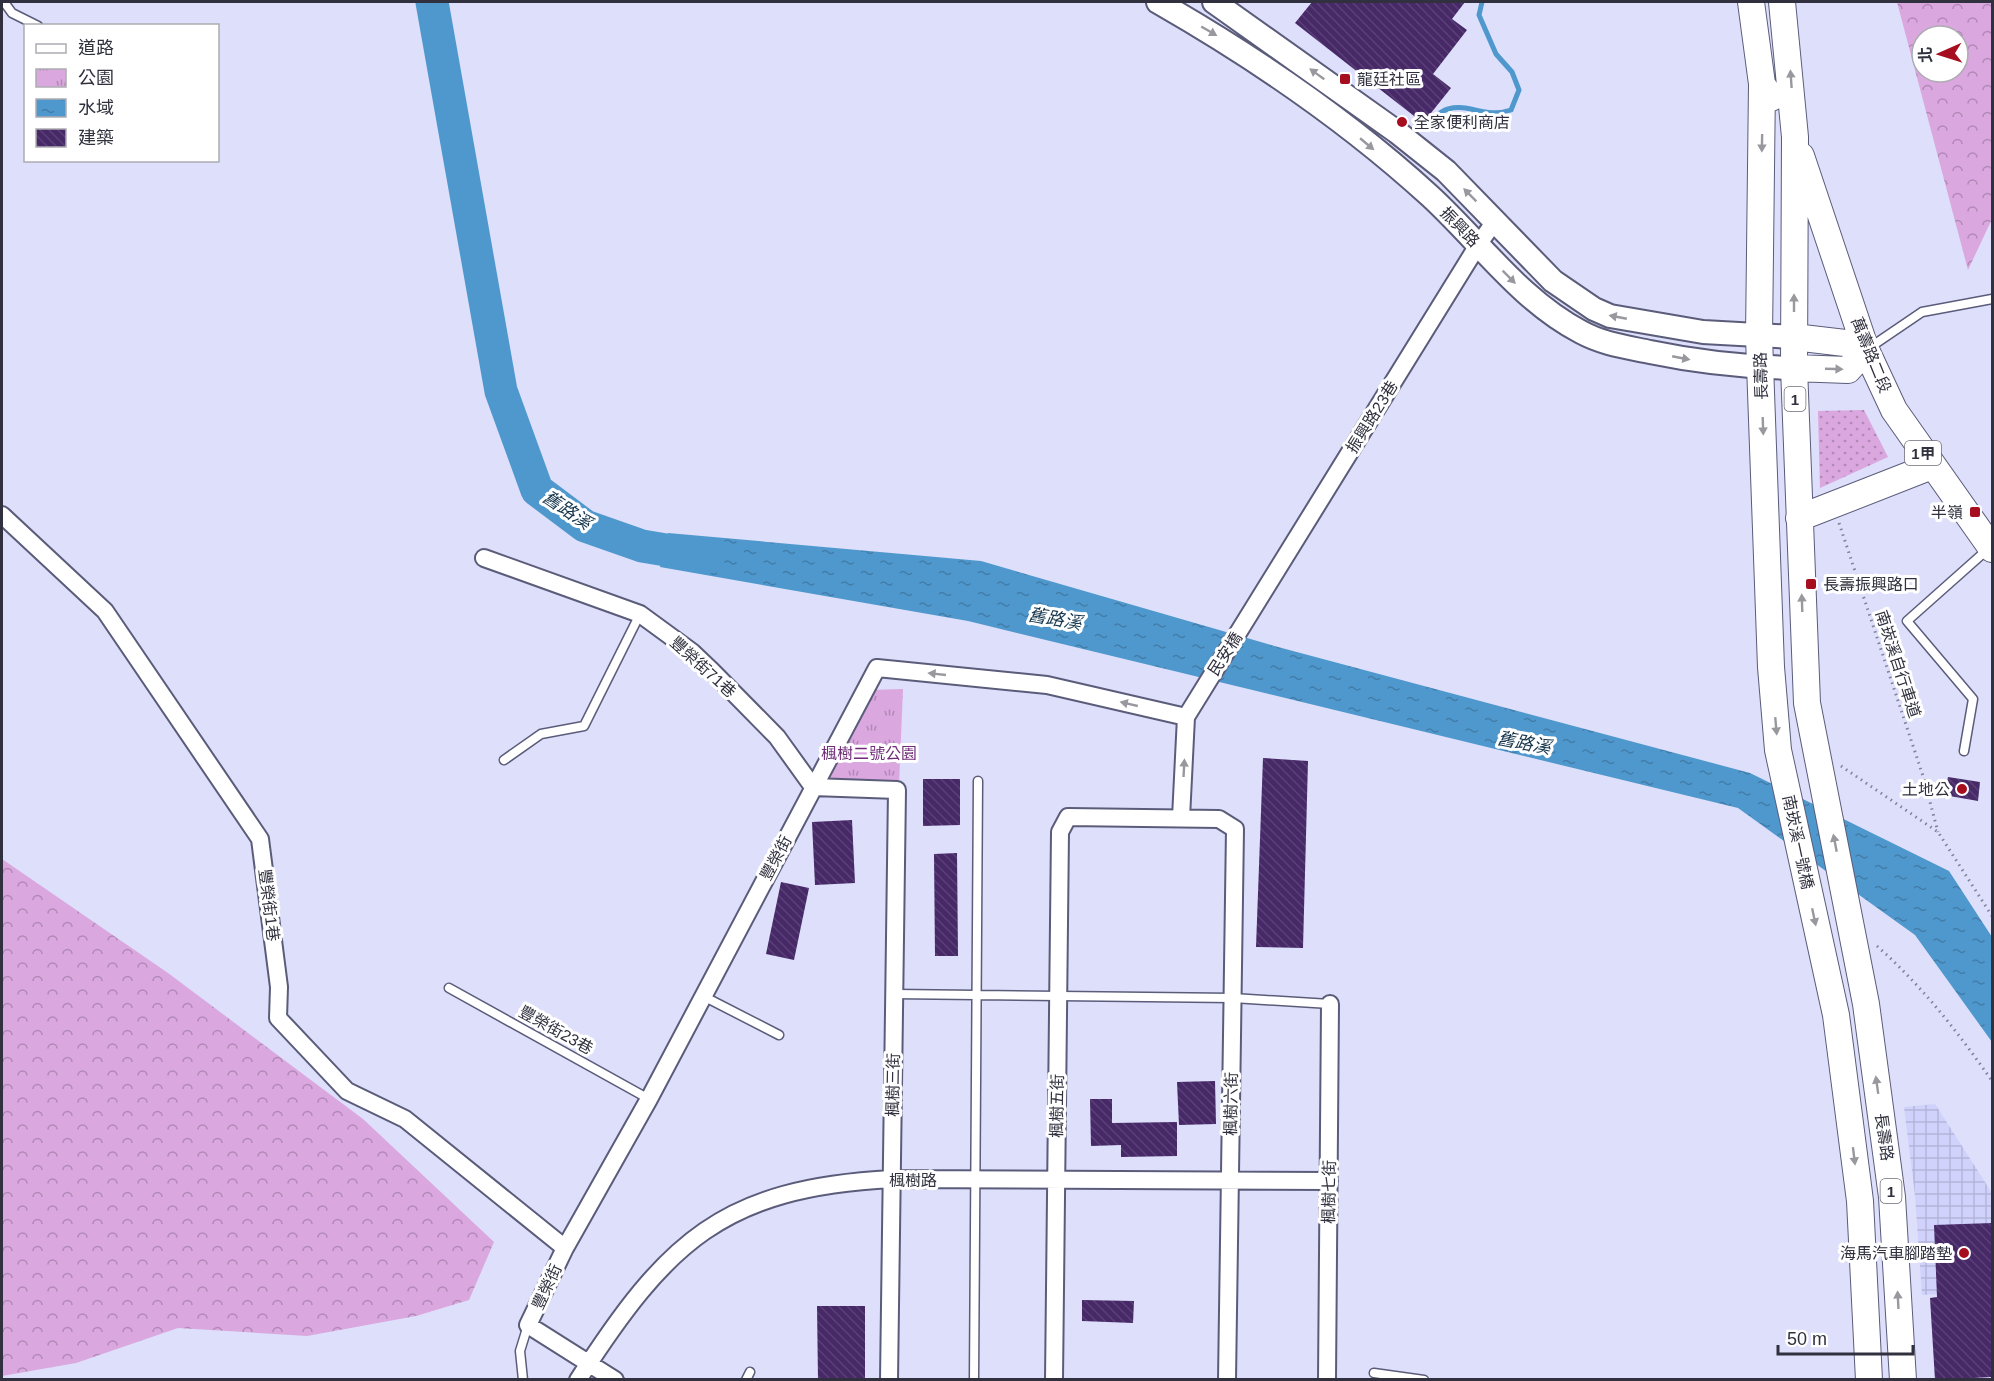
<svg xmlns="http://www.w3.org/2000/svg" width="1994" height="1381" viewBox="0 0 1994 1381" font-family="Arial,'Noto Sans TC',sans-serif">
	<style>
		.industrial { fill: url(#industrial-grid) }
		.grass { fill: url(#grass-dots) }
		.forest { fill: url(#forest-crowns); fill-rule: evenodd }
		.park { fill: url(#park-tufts) }
		.water { fill: url(#water-ripples) }
		.lines { fill: none; stroke-linecap: round; stroke-linejoin: round }
		.stream { stroke: #4f98cd; stroke-width: 5 }
		.river { stroke: #4f98cd; stroke-width: 33 }
		.building { fill: url(#building-back-hatch) }
		.lane-casing { stroke: #5a5c7a; stroke-width: 11 }
		.street-casing { stroke: #5a5c7a; stroke-width: 20 }
		.secondary-casing { stroke: #5a5c7a; stroke-width: 26 }
		.primary-casing { stroke: #5a5c7a; stroke-width: 28 }
		.path { stroke: #818297; stroke-width: 3; stroke-dasharray: 1.5 4.5; stroke-linecap: butt }
		.lane { stroke: #fff; stroke-width: 8 }
		.street { stroke: #fff; stroke-width: 16 }
		.secondary { stroke: #fff; stroke-width: 22 }
		.primary { stroke: #fff; stroke-width: 26 }
		.oneway { fill: #98989e }
		.poi-dot { fill: #a60d1e; stroke: #fff; stroke-width: 2 }
		.labels { text-anchor: middle; dominant-baseline: central; stroke-width: 6; stroke-linejoin: round; paint-order: stroke }
		.shield { fill: #fff; stroke: #6e6e78; stroke-width: 1.5 }
		.shield-label { font-size: 15px; font-weight: bold; fill: #30303e }
		.poi-label { font-size: 16px; fill: #30303e; stroke: #fff; text-anchor: start }
		.street-label { font-size: 16px; fill: #30303e; stroke: #fff }
		.park-label { font-size: 16px; fill: #702c78; stroke: #fff }
		.water-label { font-size: 18px; font-style: italic; fill: #16364d; stroke: #fff }
	</style>
	<defs>
		<pattern id="industrial-grid" width="8" height="8" patternUnits="userSpaceOnUse" patternTransform="scale(1.5)"><rect width="8" height="8" fill="#d0d2fc"/><path d="M0 4h8M4 0v8" fill="none" stroke="#b3b5d9"/></pattern>
		<pattern id="grass-dots" width="8" height="8" patternUnits="userSpaceOnUse" patternTransform="scale(1.5)"><rect width="8" height="8" fill="#daa7df"/><path d="M2 2h.1M6 6h.1" fill="none" stroke="#b188b6" stroke-width="1.8" stroke-linecap="round"/></pattern>
		<pattern id="forest-crowns" width="20" height="18" patternUnits="userSpaceOnUse" patternTransform="scale(1.5)"><rect width="20" height="18" fill="#daa7df"/><path d="M2 6a3 3 0 1 1 6 0M12 15a3 3 0 1 1 6 0" fill="none" stroke="#b188b6"/></pattern>
		<pattern id="park-tufts" width="24" height="20" patternUnits="userSpaceOnUse" patternTransform="scale(1.5)"><rect width="24" height="20" fill="#daa7df"/><path d="M3 7l-1-3M5 7V3M7 7l1-3M15 17l-1-3M17 17v-4M19 17l1-3" fill="none" stroke="#b188b6"/></pattern>
		<pattern id="water-ripples" width="26" height="14" patternUnits="userSpaceOnUse" patternTransform="scale(1.5)"><rect width="26" height="14" fill="#4f98cd"/><path d="M2 4q2-2 4 0t4 0M15 11q2-2 4 0t4 0" fill="none" stroke="#427ca8"/></pattern>
		<pattern id="building-back-hatch" width="6" height="6" patternUnits="userSpaceOnUse" patternTransform="scale(1.5)"><rect width="6" height="6" fill="#472968"/><path d="M-1 5l2 2M0 0l6 6M5-1l2 2" fill="none" stroke="#594076"/></pattern>
	</defs>
	<rect width="100%" height="100%" fill="#dddffb"/>
	<path class="industrial" d="M1935 1104 1992 1193V1291L1922 1295 1915 1195 1904 1107Z"/>
	<path class="grass" d="M1864 410 1888 457 1820 488 1818 411Z"/>
	<path class="forest" d="M1897 2H1992V219L1968 270ZM1922 36H1958V72H1922Z
		M2 859 168 973 363 1119 494 1242 469 1300 416 1316 307 1336 178 1328 76 1363 2 1376Z"/>
	<path class="park" d="M903 689 899 785 816 782 870 690Z"/>
	<path class="water" d="M668 533 981 561 1278 647 1750 773 1949 871 1992 937V1042L1915 935 1738 808 968 621 660 567Z"/>
	<g class="lines">
		<path class="stream" d="M1423 126C1430 121 1440 111 1448 109 1471 103 1484 119 1511 110L1519 90 1512 72 1496 54 1479 15 1482 2"/>
		<path class="river" d="M432 2 501 391 537 490 585 526 642 546 708 557"/>
	</g>
	<path class="building" d="M1312 2H1465L1452 19 1467 30 1433 74 1451 88 1423 123 1295 23Z
		M1263 758 1308 761 1303 948 1256 947Z
		M1948 777 1980 782 1978 801 1944 795Z
		M923 779H960V825L923 826Z
		M852 820 855 883 815 885 812 822Z
		M957 853 958 956H935L934 854Z
		M781 882 809 888 794 960 766 954Z
		M1215 1081 1216 1124 1179 1125 1177 1082Z
		M1090 1099H1112V1123L1177 1122V1156L1121 1157V1145L1091 1146Z
		M1992 1223V1377L1935 1380 1930 1298 1937 1297 1934 1225Z
		M1082 1300 1134 1301 1133 1323 1082 1321Z
		M817 1306H865V1380H818Z"/>
	<g class="lines">
		<g class="lane-casing">
			<path id="lane" d="M4 2 12 13 38 26
				M1869 348 1922 312 1992 299
				M1964 751 1973 699 1907 621 1988 549
				M504 760 541 734 584 726 640 614
				M449 988 649 1099
				M894 994 1233 998 1330 1004
				M703 996 779 1035
				M1374 1373 1424 1380
				M523 1380 520 1351 528 1325
				M746 1380 750 1372
				M974 1380 978 781"/>
		</g>
		<g class="street-casing">
			<path id="street" d="M2 515 105 611 260 839 279 987 278 1018 347 1091 405 1119 565 1248
				M484 558 640 614 692 652 712 671 777 737 813 787 897 790 889 1380
				M1181 818 1186 717 1478 245 1495 221
				M578 1380C667 1242 722 1188 892 1179L1329 1181
				M615 1380 528 1325 565 1248 649 1099 877 668 1047 685 1186 717
				M1054 1380 1060 832 1068 817 1219 819 1235 829 1227 1380
				M1327 1380 1330 1004"/>
		</g>
		<g class="secondary-casing">
			<path id="secondary" d="M1158 2C1254 57 1348 121 1430 196 1480 242 1520 300 1581 332 1603 344 1626 347 1650 352 1698 362 1745 367 1794 368
				M1214 2 1397 132 1446 171 1553 281 1594 309 1610 316 1703 332 1794 337"/>
		</g>
		<g class="primary-casing">
			<path id="primary" d="M1751 2 1762 84 1771 98
				M1782 2 1795 137 1794 368 1807 703 1866 1004 1892 1197 1903 1380
				M1762 84 1759 337 1771 667 1778 750 1836 1015 1860 1201 1869 1380
				M1801 156 1866 350 1894 410 1992 549
				M1794 337 1845 343 1866 350
				M1794 368 1848 370 1866 350
				M1799 518 1932 466"/>
		</g>
		<path class="path" d="M1839 523 1923 776 1938 832
			M1841 766 1938 832 1992 916
			M1877 946C1922 986 1958 1032 1992 1081"/>
		<use href="#lane" class="lane"/>
		<use href="#street" class="street"/>
		<use href="#secondary" class="secondary"/>
		<use href="#primary" class="primary"/>
	</g>
	<defs><path id="oneway-solid" d="M-6-.8H1V-3.2L6.5 0L1 3.2V.8H-6Z" transform="scale(1.5)"/></defs>
	<g class="oneway">
		<use href="#oneway-solid" transform="translate(1209 31) rotate(30)"/>
		<use href="#oneway-solid" transform="translate(1317 74) rotate(-144)"/>
		<use href="#oneway-solid" transform="translate(1791 79) rotate(-94)"/>
		<use href="#oneway-solid" transform="translate(1762 143) rotate(91)"/>
		<use href="#oneway-solid" transform="translate(1367 144) rotate(40)"/>
		<use href="#oneway-solid" transform="translate(1470 195) rotate(-135)"/>
		<use href="#oneway-solid" transform="translate(1509 277) rotate(45)"/>
		<use href="#oneway-solid" transform="translate(1794 303) rotate(-90)"/>
		<use href="#oneway-solid" transform="translate(1618 317) rotate(-169)"/>
		<use href="#oneway-solid" transform="translate(1681 358) rotate(11)"/>
		<use href="#oneway-solid" transform="translate(1834 369) rotate(2)"/>
		<use href="#oneway-solid" transform="translate(1763 426) rotate(88)"/>
		<use href="#oneway-solid" transform="translate(1802 603) rotate(-92)"/>
		<use href="#oneway-solid" transform="translate(937 674) rotate(-174)"/>
		<use href="#oneway-solid" transform="translate(1129 704) rotate(-167)"/>
		<use href="#oneway-solid" transform="translate(1776 726) rotate(85)"/>
		<use href="#oneway-solid" transform="translate(1184 768) rotate(-87)"/>
		<use href="#oneway-solid" transform="translate(1835 843) rotate(-101)"/>
		<use href="#oneway-solid" transform="translate(1814 917) rotate(78)"/>
		<use href="#oneway-solid" transform="translate(1877 1085) rotate(-98)"/>
		<use href="#oneway-solid" transform="translate(1854 1156) rotate(83)"/>
		<use href="#oneway-solid" transform="translate(1898 1300) rotate(-93)"/>
	</g>
	<g class="poi-dot">
		<rect x="1339" y="73" width="12" height="12" rx="3"/>
		<circle cx="1402" cy="122" r="6"/>
		<rect x="1969" y="506" width="12" height="12" rx="3"/>
		<rect x="1805" y="578" width="12" height="12" rx="3"/>
		<circle cx="1962" cy="789" r="6"/>
		<circle cx="1964" cy="1253" r="6"/>
	</g>
	<g class="labels">
		<g class="shield">
			<rect x="1784.5" y="387" width="21" height="24" rx="4.5"/>
			<rect x="1905" y="441" width="36" height="24" rx="4.5"/>
			<rect x="1880.5" y="1179" width="21" height="24" rx="4.5"/>
		</g>
		<g class="shield-label">
			<text x="1795" y="399">1</text>
			<text x="1923" y="453">1甲</text>
			<text x="1891" y="1191">1</text>
		</g>
		<g class="poi-label">
			<text x="1357" y="79">龍廷社區</text>
			<text x="1414" y="122">全家便利商店</text>
			<text x="1963" y="512" text-anchor="end">半嶺</text>
			<text x="1823" y="584">長壽振興路口</text>
			<text x="1950" y="789" text-anchor="end">土地公</text>
			<text x="1952" y="1253" text-anchor="end">海馬汽車腳踏墊</text>
		</g>
		<g class="street-label">
			<text transform="translate(1460 227) rotate(46)">振興路</text>
			<text transform="translate(1871 355) rotate(68)">萬壽路二段</text>
			<text transform="translate(1761 376) rotate(-92)">長壽路</text>
			<text transform="translate(1372 417) rotate(-58)">振興路23巷</text>
			<text transform="translate(1225 654) rotate(-57)">民安橋</text>
			<text transform="translate(1898 664) rotate(72)">南崁溪自行車道</text>
			<text transform="translate(703 667) rotate(42)">豐榮街71巷</text>
			<text transform="translate(1798 842) rotate(78)">南崁溪一號橋</text>
			<text transform="translate(776 858) rotate(-62)">豐榮街</text>
			<text transform="translate(269 905) rotate(83)">豐榮街1巷</text>
			<text transform="translate(556 1030) rotate(29)">豐榮街23巷</text>
			<text transform="translate(893 1085) rotate(-89)">楓樹三街</text>
			<text transform="translate(1231 1104) rotate(-89)">楓樹六街</text>
			<text transform="translate(1057 1106) rotate(-89)">楓樹五街</text>
			<text transform="translate(1884 1137) rotate(82)">長壽路</text>
			<text x="913" y="1180">楓樹路</text>
			<text transform="translate(1329 1192) rotate(-89)">楓樹七街</text>
			<text transform="translate(547 1287) rotate(-65)">豐榮街</text>
		</g>
		<g class="park-label">
			<text x="869" y="753">楓樹二號公園</text>
		</g>
		<g class="water-label">
			<text transform="translate(567 510) rotate(34)">舊路溪</text>
			<text transform="translate(1055 619) rotate(10)">舊路溪</text>
			<text transform="translate(1524 743) rotate(11)">舊路溪</text>
		</g>
	</g>
	<rect width="1994" height="1381" fill="none" stroke="#30303e" stroke-width="6"/>
	<rect x="24" y="24" width="195" height="138" fill="#ffffff" stroke="#acacb2" stroke-width="1.5"/>
	<rect x="36" y="44" width="30" height="9" fill="#ffffff" stroke="#acacb2" stroke-width="1.5"/>
	<text x="78" y="54" font-size="18" fill="#30303e">道路</text>
	<rect x="36" y="69" width="30" height="18" fill="url(#park-tufts)" stroke="#acacb2" stroke-width="1.5"/>
	<text x="78" y="84" font-size="18" fill="#30303e">公園</text>
	<rect x="36" y="99" width="30" height="18" fill="url(#water-ripples)" stroke="#acacb2" stroke-width="1.5"/>
	<text x="78" y="114" font-size="18" fill="#30303e">水域</text>
	<rect x="36" y="129" width="30" height="18" fill="url(#building-back-hatch)" stroke="#acacb2" stroke-width="1.5"/>
	<text x="78" y="144" font-size="18" fill="#30303e">建築</text>
	<g transform="translate(1940 54) rotate(267)"><circle r="28" fill="#ffffff" stroke="#acacb2" stroke-width="1.5"/>
	<path d="M0-4.5L10 22L0 15L-10 22Z" fill="#a60d1e"/>
	<text y="-9" font-size="16" font-weight="bold" text-anchor="middle" fill="#30303e">北</text>
	</g>
	<path d="M1778 1345v9h135v-9" fill="none" stroke="#30303e" stroke-width="3"/>
	<text x="1787" y="1345" font-size="18" fill="#30303e" stroke="#ffffff" stroke-width="4.5" paint-order="stroke">50 m</text>
</svg>
